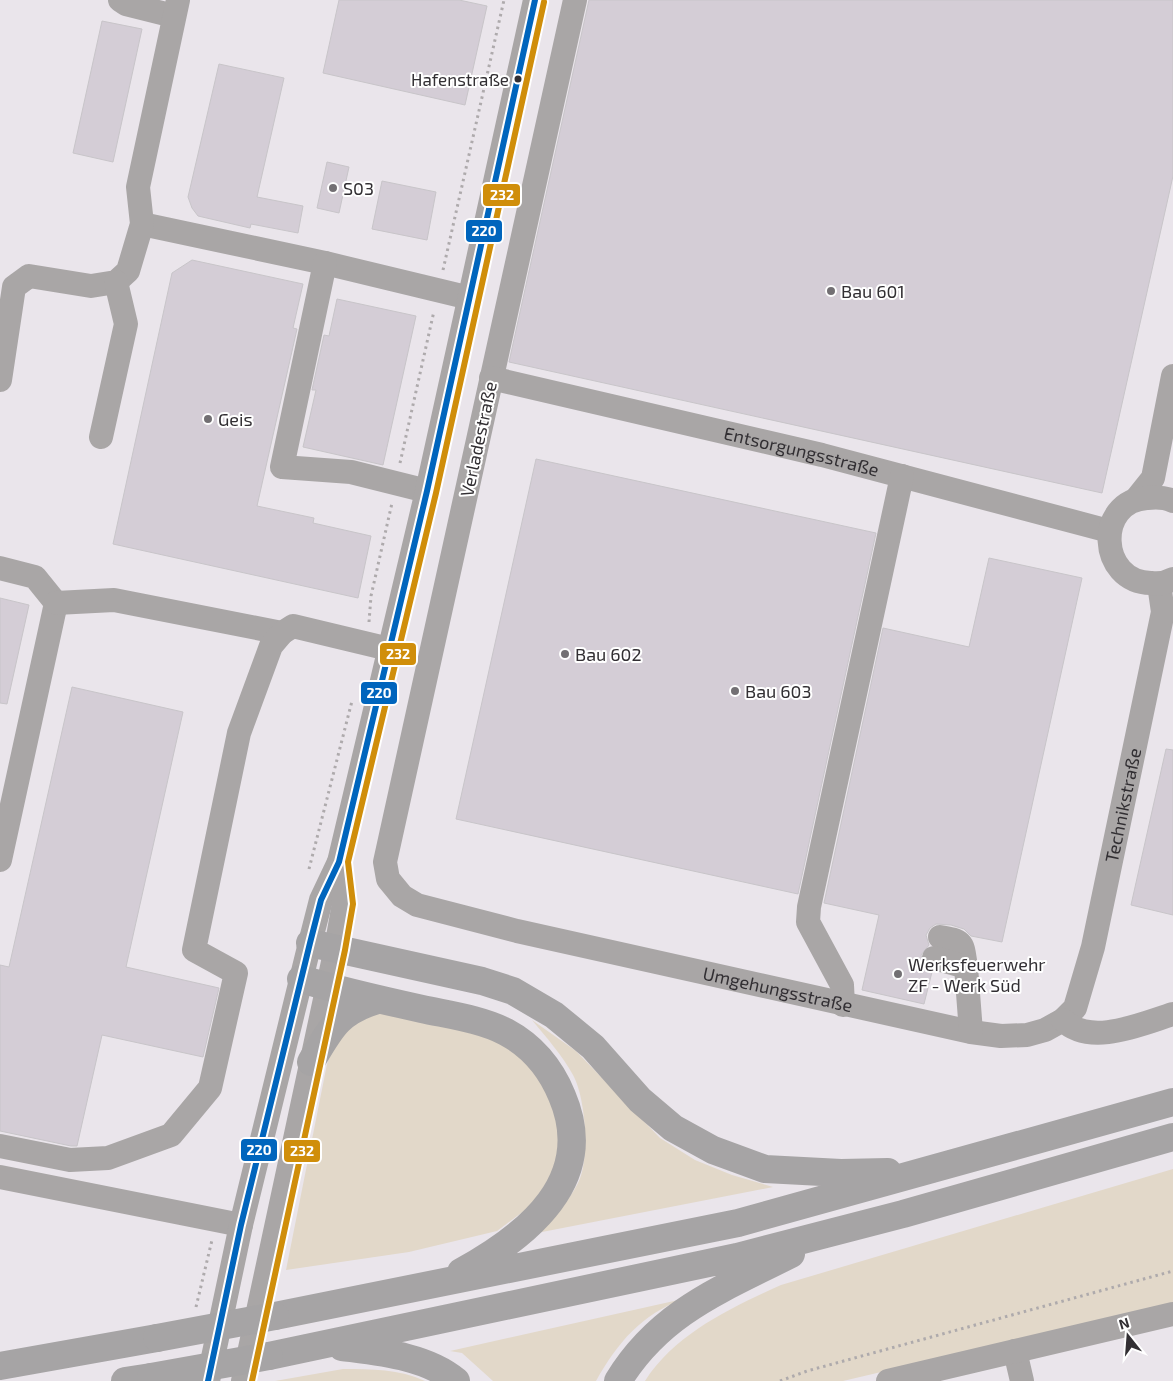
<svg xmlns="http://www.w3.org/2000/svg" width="1173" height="1381" viewBox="0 0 1173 1381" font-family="'Exo 2',sans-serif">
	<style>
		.green { fill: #e2d8c9 }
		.building { fill: #d4cdd6; stroke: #c8c5c9 }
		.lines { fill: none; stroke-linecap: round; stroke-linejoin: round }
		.path { stroke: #aeaaac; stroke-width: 3; stroke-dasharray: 2.5 4; stroke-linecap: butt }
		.minor { stroke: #a9a6a6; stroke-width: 24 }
		.highway { stroke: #a6a4a5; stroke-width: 28 }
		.highway-bridge { stroke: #a6a4a5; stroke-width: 28 }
		.bus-1-casing { stroke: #fff; stroke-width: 10 }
		.bus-2-casing { stroke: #fff; stroke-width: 10 }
		.bus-1 { stroke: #0065bd; stroke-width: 6 }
		.bus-2 { stroke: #d08e0a; stroke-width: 6 }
		.bus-dot { fill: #322f33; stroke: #fff; stroke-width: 2 }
		.poi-dot { fill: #726f73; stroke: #fff; stroke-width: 2 }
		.labels { text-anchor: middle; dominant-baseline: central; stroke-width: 4; stroke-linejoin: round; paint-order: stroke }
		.bus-label { font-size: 17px; fill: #322f33; stroke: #fff; text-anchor: end }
		.poi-label { font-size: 18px; fill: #322f33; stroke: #fff; text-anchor: start }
		.street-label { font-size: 18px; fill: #322f33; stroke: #fff }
		.line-badge { stroke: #fff; stroke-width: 2 }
		.badge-label { font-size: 14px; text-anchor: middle; font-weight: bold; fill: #fff }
	</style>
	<rect width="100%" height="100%" fill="#eae5eb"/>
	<path class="green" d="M388 1009 495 1039 529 1059 555 1105 560 1147 555 1169 532 1205 497 1231 409 1252 286 1270 330 1049 340 1030Z
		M532 1020 576 1051 660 1138 695 1160 732 1175 773 1187 537 1233C552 1218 568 1203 578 1183 590 1160 586 1098 573 1075 562 1055 546 1037 532 1020Z
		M1173 1169V1303L843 1381H645C676 1333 731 1308 781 1285Z
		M683 1299C641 1315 618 1342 596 1381H493L462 1353 450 1351Z
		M343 1369C372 1369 399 1369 425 1381H275Z"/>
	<path class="building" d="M339 0H459L487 6 465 105 323 73Z
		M589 0H1173V176L1102 493 509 362Z
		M102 21 142 29 113 162 73 153Z
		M219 64 284 78 257 197 303 206 298 233 251 224 250 228 198 216 192 208 188 197Z
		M327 162 349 167 339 213 317 208Z
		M382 181 436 192 427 240 372 229Z
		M192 260 303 284 293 328 297 329 257 506 314 518 313 523 371 536 358 598 113 544 172 273Z
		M337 299 416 316 383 465 303 447 316 390H312L324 335 329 336Z
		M536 459 876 533 798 894 456 819Z
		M989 558 1082 578 1002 942 971 936 964 929 951 925 936 924 930 928 926 935 929 945 921 955 924 967 932 972 924 1004 862 990 879 915 824 903 883 628 969 647Z
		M0 598 29 605 7 704 0 703Z
		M72 687 183 712 126 967 219 988 203 1057 102 1035 77 1146H71L0 1131V965L9 967Z
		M1166 749 1173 750V915L1131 905Z"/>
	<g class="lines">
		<path class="path" d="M443 270 504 0
			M400 463 434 311
			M369 622 371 596 392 503
			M309 869 352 701
			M196 1307 212 1240
			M780 1381 807 1371 1173 1271"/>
		<g class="minor">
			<path d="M120 0 126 4 174 16"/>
			<path id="s1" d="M575 0 385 862 388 879 402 896 417 905 517 931 971 1032 1001 1036 1027 1035 1045 1030 1063 1020 1075 1008 1093 947 1163 612 1159 584"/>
			<path d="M142 224 325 263 470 298"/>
			<path d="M325 263 282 467 351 472 427 491"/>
			<path id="s2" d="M491 378 822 455 1109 531"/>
			<path d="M0 380 14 287 29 276 91 286 116 282 128 271 142 224 138 187 178 0"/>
			<path d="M101 437 126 324 116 282"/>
			<path d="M1137 498 1153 478 1173 376"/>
			<path d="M1173 501C1165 497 1155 497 1147 498 1095 501 1098 582 1151 583 1159 584 1166 583 1173 579"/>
			<path d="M0 568 35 577 56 603 0 860"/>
			<path d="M56 603 114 600 282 633"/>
			<path d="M940 937C965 941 962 943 966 967"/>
			<path d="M934 958 966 967 971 1032"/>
			<path d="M843 1005 842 985 808 922 809 907 902 476"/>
			<path d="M1063 1020C1090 1047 1141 1024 1173 1014"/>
			<path d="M0 1146 70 1160 108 1158 171 1135 210 1088 236 973 194 950 239 733 271 646 282 633 293 626 389 649"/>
			<path d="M0 1177 241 1225"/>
			<path d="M1015 1351 1022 1381"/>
			<path d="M208 1381 241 1225 310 943 321 900 339 862 427 491 535 0"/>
			<path d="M243 1381 336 948 344 903 339 862"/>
			<path d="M888 1381 1173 1314"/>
		</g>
		<path class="highway" d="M310 943 482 981 513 991 554 1015 593 1047 640 1100 673 1128 713 1150 765 1169 841 1173 888 1172
			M301 979C341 991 381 1000 422 1009 449 1015 481 1019 506 1032 532 1046 551 1069 562 1096 598 1180 527 1236 461 1272
			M311 1062C331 1028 338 1012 377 1000
			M275 1316 738 1223 1173 1102
			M342 1347C380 1352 426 1356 456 1381
			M269 1356 737 1257 903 1214 1173 1137
			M0 1366 157 1338
			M125 1381 151 1377
			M618 1381C660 1312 722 1289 791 1254"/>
		<path class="highway-bridge" d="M157 1338 275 1316
			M151 1377 269 1356"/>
		<g class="bus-1-casing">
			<path id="bus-1" d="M208 1381 241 1225 310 943 321 900 339 862 427 491 535 0"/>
		</g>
		<g class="bus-2-casing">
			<path id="bus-2" d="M252 1381 345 950 353 904 348 862 436 493 544 2"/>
		</g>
		<use href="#bus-1" class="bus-1"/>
		<use href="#bus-2" class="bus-2"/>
	</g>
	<circle class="bus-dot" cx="518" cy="79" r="4.5"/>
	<g class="poi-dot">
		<circle cx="333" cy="188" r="5"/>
		<circle cx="831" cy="291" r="5"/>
		<circle cx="208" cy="419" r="5"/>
		<circle cx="565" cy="654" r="5"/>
		<circle cx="735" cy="691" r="5"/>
		<circle cx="898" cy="974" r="5"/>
	</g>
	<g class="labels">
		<g class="bus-label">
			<text x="509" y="79">Hafenstraße</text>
		</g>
		<g class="poi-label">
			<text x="343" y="188">S03</text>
			<text x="841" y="291">Bau 601</text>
			<text x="218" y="419">Geis</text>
			<text x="575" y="654">Bau 602</text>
			<text x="745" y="691">Bau 603</text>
			<text x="908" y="964">Werksfeuerwehr<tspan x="908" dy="21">ZF - Werk Süd</tspan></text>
		</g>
		<g class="street-label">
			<text transform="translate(478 439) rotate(-78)">Verladestraße</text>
			<text stroke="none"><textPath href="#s2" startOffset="319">Entsorgungsstraße</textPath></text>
			<text stroke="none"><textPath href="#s1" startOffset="1829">Technikstraße</textPath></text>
			<text stroke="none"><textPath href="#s1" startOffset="1310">Umgehungsstraße</textPath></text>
		</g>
	</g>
	<g class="line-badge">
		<rect x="482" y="183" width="39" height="24" rx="5" fill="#d08e0a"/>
		<rect x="465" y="219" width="38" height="24" rx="5" fill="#0065bd"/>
		<rect x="379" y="642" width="38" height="24" rx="5" fill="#d08e0a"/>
		<rect x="360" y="681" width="38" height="24" rx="5" fill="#0065bd"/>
		<rect x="240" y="1138" width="38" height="24" rx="5" fill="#0065bd"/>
		<rect x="283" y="1139" width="38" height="24" rx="5" fill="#d08e0a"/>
	</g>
	<g class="badge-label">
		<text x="502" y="200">232</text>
		<text x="484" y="236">220</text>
		<text x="398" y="659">232</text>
		<text x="379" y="698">220</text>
		<text x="259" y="1155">220</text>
		<text x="302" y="1156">232</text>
	</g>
	<g transform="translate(1128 1336) rotate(343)" stroke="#ffffff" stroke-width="4" paint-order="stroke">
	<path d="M0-4L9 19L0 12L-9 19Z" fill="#322f33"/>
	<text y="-8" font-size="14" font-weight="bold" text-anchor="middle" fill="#322f33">N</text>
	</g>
</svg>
